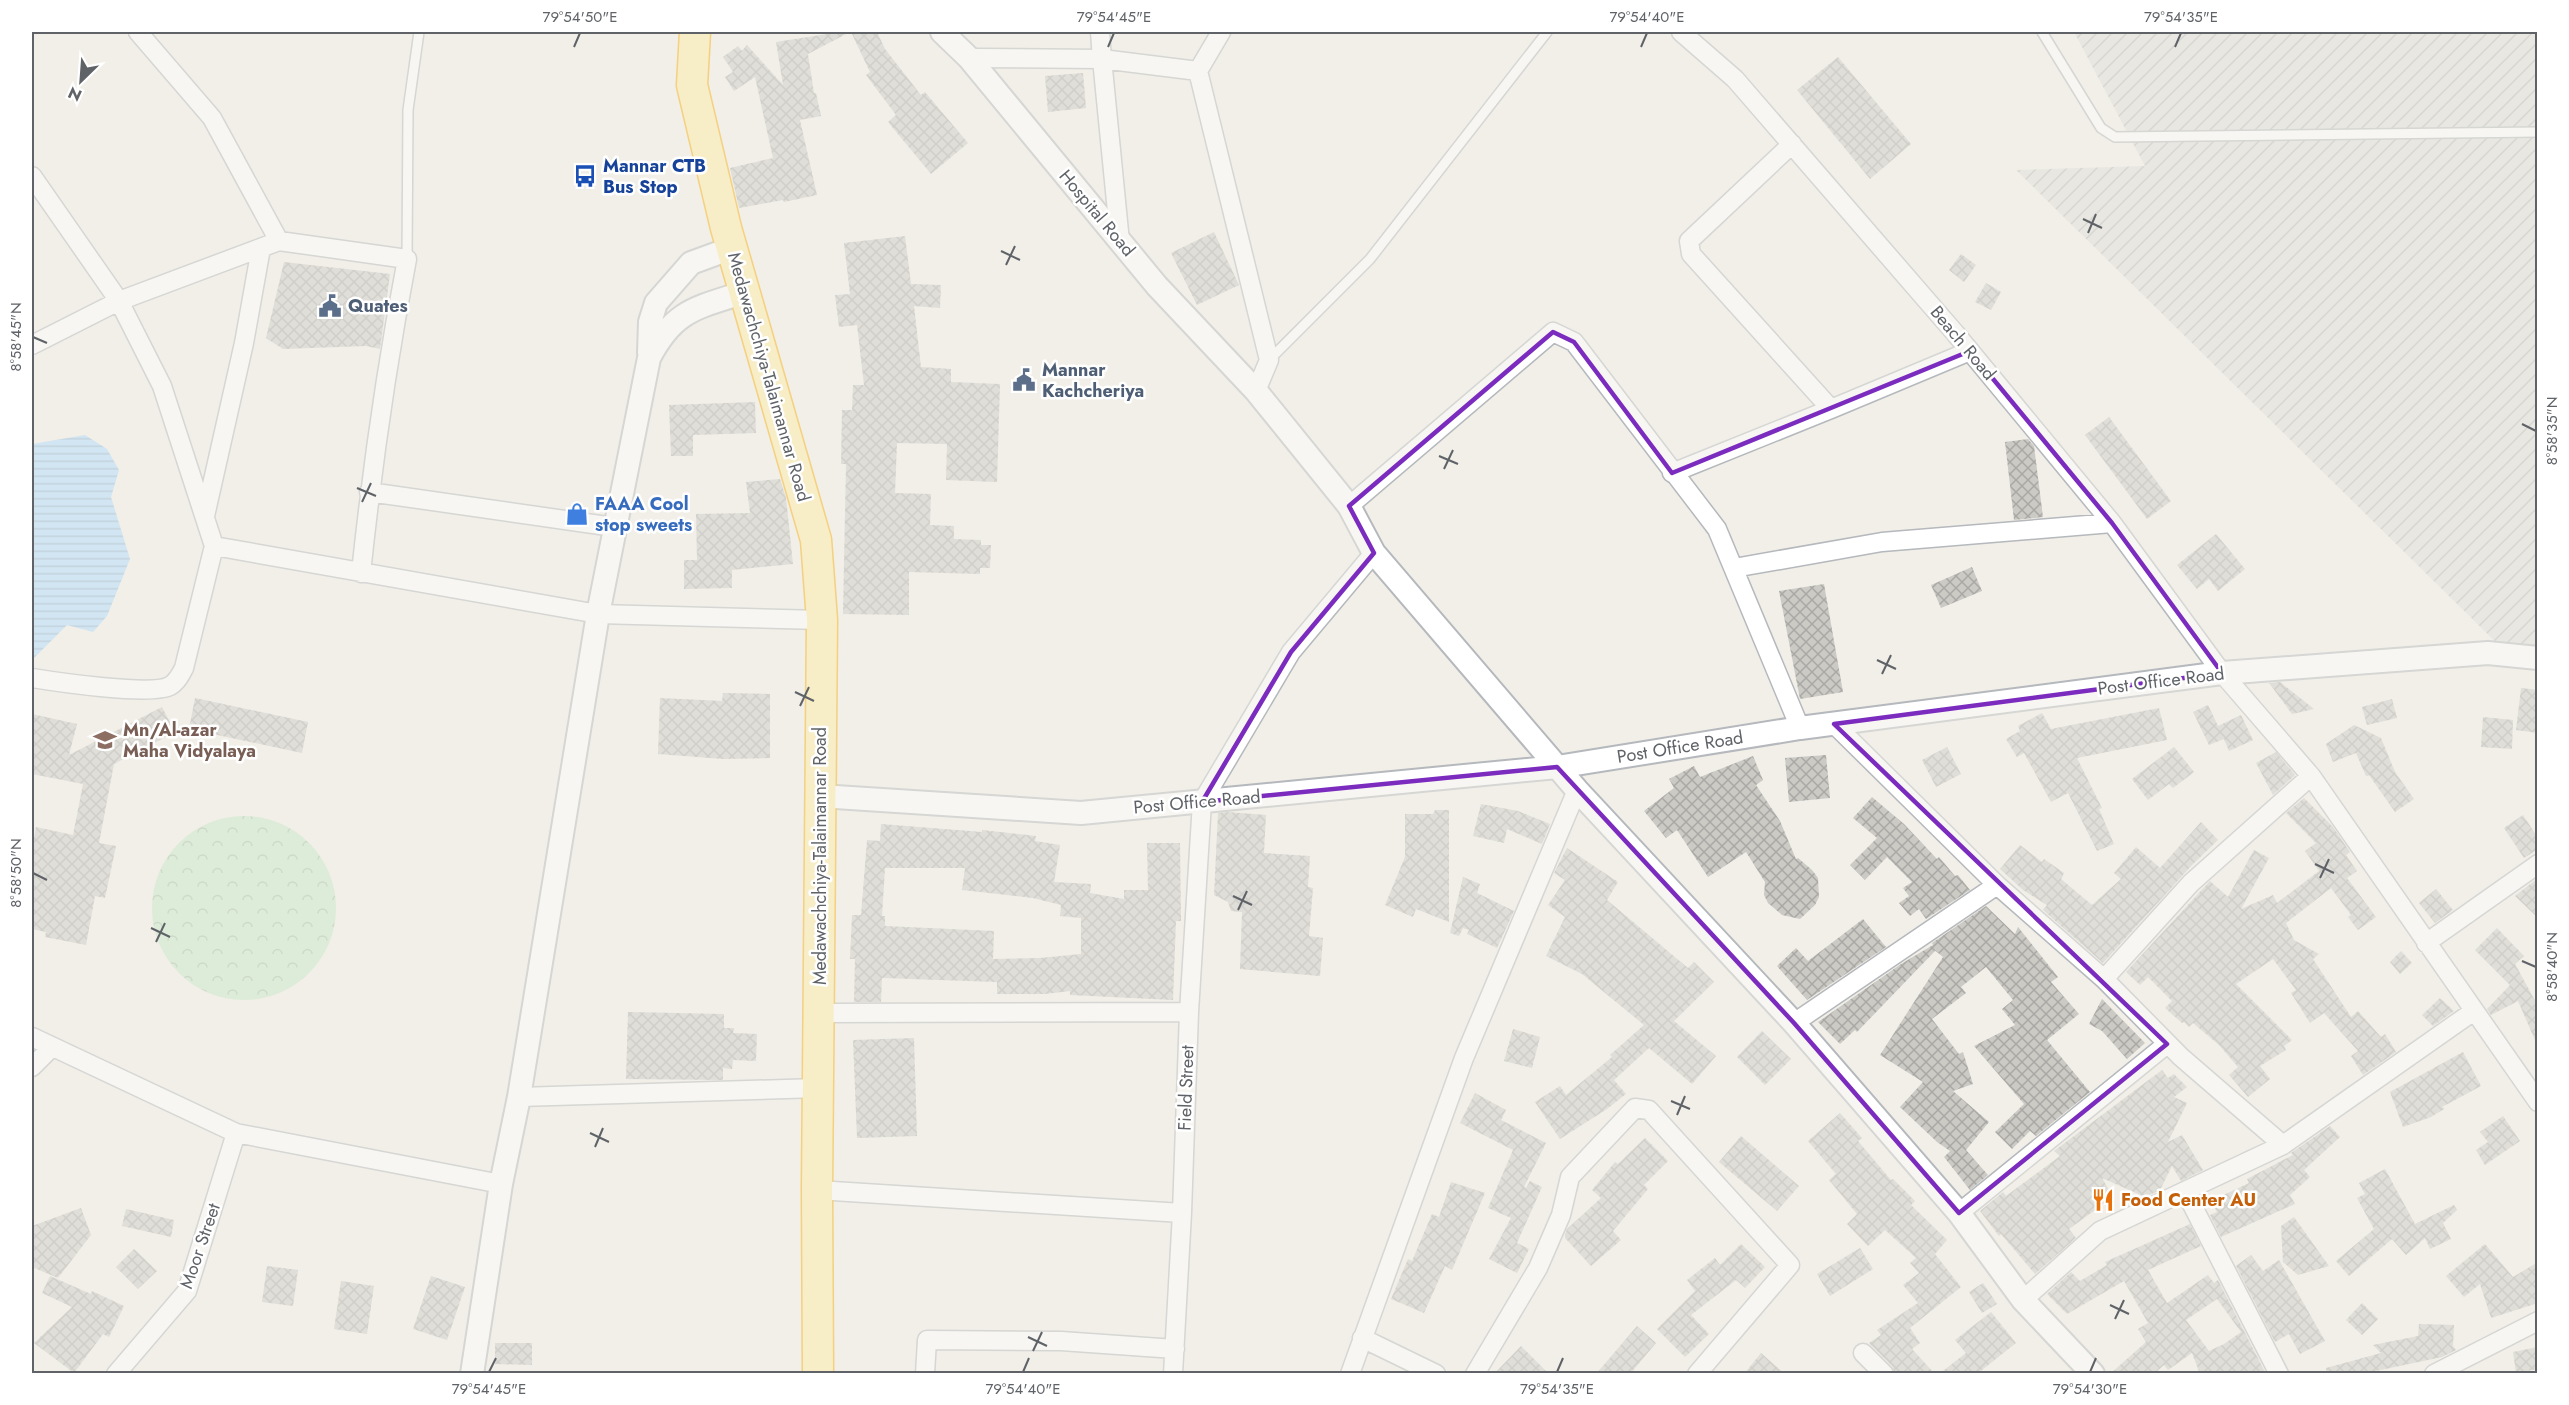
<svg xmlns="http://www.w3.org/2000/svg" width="2569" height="1405" viewBox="0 0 2569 1405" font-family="Jost,sans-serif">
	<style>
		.industrial { fill: url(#industrial-furrows) }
		.park { fill: url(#park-crowns) }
		.water { fill: url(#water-rules) }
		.building { fill: url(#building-cross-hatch); fill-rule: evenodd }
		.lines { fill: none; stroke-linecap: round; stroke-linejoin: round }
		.service-casing { stroke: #b5b8bc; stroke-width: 12 }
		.minor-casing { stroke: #b5b8bc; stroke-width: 21 }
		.tertiary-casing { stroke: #b5b8bc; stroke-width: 26 }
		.trunk-casing { stroke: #f9ab00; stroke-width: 33 }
		.service { stroke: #fff; stroke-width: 9 }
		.minor { stroke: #fff; stroke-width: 18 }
		.tertiary { stroke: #fff; stroke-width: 22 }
		.trunk { stroke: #feeaa1; stroke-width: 30 }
		.marked { fill: none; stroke: #7b2cbf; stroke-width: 4.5; stroke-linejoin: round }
		.ticks { fill: none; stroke: #5f6368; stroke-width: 2 }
		.labels { text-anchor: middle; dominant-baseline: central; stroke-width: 5; stroke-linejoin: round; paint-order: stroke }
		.transit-label { font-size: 18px; font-weight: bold; fill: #164399; stroke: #fff; text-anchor: start }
		.street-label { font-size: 18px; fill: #5f6368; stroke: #fff }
		.service-label { font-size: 18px; font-weight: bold; fill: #4e5e75; stroke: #fff; text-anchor: start }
		.shop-label { font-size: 18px; font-weight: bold; fill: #366cbe; stroke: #fff; text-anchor: start }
		.education-label { font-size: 18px; font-weight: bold; fill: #785e54; stroke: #fff; text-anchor: start }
		.food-label { font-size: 18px; font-weight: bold; fill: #c56008; stroke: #fff; text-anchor: start }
		.neatline { fill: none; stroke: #5f6368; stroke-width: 2 }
		.ticks-label { font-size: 15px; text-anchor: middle; fill: #5f6368 }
	</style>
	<defs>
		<pattern id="industrial-furrows" width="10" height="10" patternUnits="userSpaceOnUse" patternTransform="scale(1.5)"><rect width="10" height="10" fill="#e0deda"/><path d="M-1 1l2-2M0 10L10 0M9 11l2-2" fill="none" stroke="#b9b8b5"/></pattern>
		<pattern id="park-crowns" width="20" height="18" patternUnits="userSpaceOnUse" patternTransform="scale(1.5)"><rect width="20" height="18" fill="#c5e8c5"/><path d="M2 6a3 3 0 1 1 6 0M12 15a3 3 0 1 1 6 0" fill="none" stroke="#a3c0a4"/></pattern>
		<pattern id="water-rules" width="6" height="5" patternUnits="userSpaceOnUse" patternTransform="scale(1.5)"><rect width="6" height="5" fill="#aadaff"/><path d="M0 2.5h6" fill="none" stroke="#8eb4d2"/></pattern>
		<pattern id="building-cross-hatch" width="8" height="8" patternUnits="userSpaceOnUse" patternTransform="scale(1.5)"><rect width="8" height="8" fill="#cccac5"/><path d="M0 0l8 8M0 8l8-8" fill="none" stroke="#a9a8a4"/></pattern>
	</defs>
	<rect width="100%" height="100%" fill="#f1efe8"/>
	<path class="industrial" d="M2074 32H2537V661L2513 659 2016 170 2145 166Z"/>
	<path class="park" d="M152 908a92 92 0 1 1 184 0a92 92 0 1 1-184 0Z"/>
	<path class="water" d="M85 435 107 449 119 470 111 497 130 559 107 616 93 632 67 625 32 660V444Z"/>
	<path class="building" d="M840 32 848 33 808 54 814 93H816L821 116 800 120 817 195 784 202 783 200 739 208 730 168 773 158 755 77 734 91 725 77 733 72 723 57 738 46 742 51 747 45 783 85 776 42Z
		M851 32H877L885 49 921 95 925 92 968 143 931 174 888 122 896 115 866 75 870 72Z
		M1838 57 1911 144 1870 179 1797 90Z
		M1083 73 1086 108 1048 112 1045 76Z
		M1214 232 1239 285 1197 305 1171 253Z
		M905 236 911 284 941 285 940 308 914 306 921 367 951 369V382L1000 384 997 482 946 480 947 444 897 443 895 493 931 494 930 525 954 526V539L981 540V545H991L990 568H980V574L909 572V615L843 614 846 464H841L842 410H852L853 385H864L857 325 839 327 835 295 850 294 844 243Z
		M1961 254 1976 265 1964 282 1949 270Z
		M284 262 390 274 380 349 366 346 283 349 266 338Z
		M1986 283 2001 292 1991 310 1975 302Z
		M755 402 756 433 693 435V456H671L669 405Z
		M2109 417 2171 501 2147 519 2085 435Z
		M2028 439 2034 446 2043 517 2014 520 2005 442Z
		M780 479 786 498 793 564 732 570V588L684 589V560H697L696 514 750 513 746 482Z
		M2216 534 2245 569 2218 591 2209 579 2197 589 2177 565Z
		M1972 567 1982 591 1941 608 1931 585Z
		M1824 584 1843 692 1800 699 1779 591Z
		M2280 682 2314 709 2292 714 2269 683Z
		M2521 688 2538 690V733L2516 730Z
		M723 693 770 694V758L723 759 658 754 660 698 722 701Z
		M195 698 308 722 302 753 189 729Z
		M2392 699 2397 718 2367 725 2362 707Z
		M2208 705 2218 726 2241 715 2253 740 2229 751 2224 739 2209 745 2193 712Z
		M162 707 175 732 114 764 99 843 116 846 105 898 95 896 86 945 45 937 46 932 32 929V848L36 827 73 835 83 784 32 774V714L77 724 69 755Z
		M2159 708 2167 740 2077 758 2102 808 2099 809 2114 844 2097 851 2068 793 2051 802 2024 753 2017 757 2006 739 2020 731 2018 726 2042 713 2051 729Z
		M2483 717 2513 720 2512 749 2481 747Z
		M2354 725 2381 738 2395 772 2414 799 2395 812 2369 775 2366 776 2356 753 2333 762 2326 744Z
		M1947 747 1961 774 1936 787 1922 760Z
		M2174 747 2194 772 2173 788 2169 784 2148 800 2132 779Z
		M2276 752 2295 775 2273 795 2256 763Z
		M1826 755 1830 798 1789 802 1785 758Z
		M1753 756 1763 780 1756 785 1780 821 1796 859 1798 858 1812 870 1818 878 1819 897 1815 905 1800 919 1782 915 1768 903 1764 895 1765 882 1746 852 1708 877 1677 830 1666 838 1644 811 1674 788 1669 779 1694 766 1700 777Z
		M1872 797 1904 824 1937 859 1939 857 1955 876 1958 875 1970 890 1926 919 1919 909 1910 916 1899 903 1909 896 1903 888 1912 882 1887 857 1865 880 1850 865 1877 838 1853 818Z
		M2304 798 2333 827 2350 852 2346 855 2357 871 2347 878 2376 917 2358 930 2348 917 2351 915 2331 888 2286 923 2294 940 2319 954 2313 959 2351 1017 2358 1011 2381 1037 2385 1034 2396 1052 2363 1075 2351 1056 2358 1051 2324 1013 2310 1023 2291 993 2296 990 2273 959 2236 984 2292 1040 2284 1046 2286 1050 2260 1066 2270 1079 2248 1097 2229 1075 2238 1067 2219 1045 2193 1023 2189 1027 2184 1022 2182 1023 2165 1008 2172 1001 2148 977 2140 985 2126 972 2210 881 2228 897 2254 850 2269 858 2241 909 2273 895 2277 903 2319 871 2305 851 2316 843 2286 813Z
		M1481 804 1518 811 1550 824 1542 844 1507 829 1504 843 1473 836Z
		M1435 810H1449V922L1416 909 1413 917 1385 905 1405 857V814H1433Z
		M1227 812 1266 815 1264 853 1310 856 1308 887 1313 888 1309 936 1323 938 1320 976 1240 969 1242 912 1231 911 1228 902 1214 895 1218 813Z
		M2523 815 2538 838V849L2524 858 2504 828Z
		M2201 822 2218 840 2192 865 2103 963 2043 910 2047 905 2023 890 2000 869 2020 845 2042 862 2044 859 2064 873 2061 879 2092 905 2121 879 2114 873 2136 847 2160 868Z
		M881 824 982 832V830L1036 836 1035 841 1060 845 1054 882 1091 884 1090 893 1124 899V890H1148L1147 843H1180L1181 921H1176L1173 1000 1070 995V991L1045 994H997V982L882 978 881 1002H854L855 959H850L852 915H861L867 840 880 841ZM885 868H965L962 890 1033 898 1061 905 1060 916 1081 918V954L1040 958 993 959 994 931 885 926V916H882Z
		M1567 848 1618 882 1607 900 1688 968 1694 962 1714 982 1674 1021 1716 1056 1692 1084 1649 1048 1614 1080 1626 1094 1607 1109 1560 1139 1535 1102 1560 1086 1566 1095 1612 1057 1610 1055 1644 1025 1582 974 1546 956 1565 917 1548 905 1565 880 1554 873Z
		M1463 877 1480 884 1477 893 1514 911 1497 948 1467 934 1469 930 1463 928 1459 936 1450 933Z
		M2538 878V918L2515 896Z
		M2436 889 2453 910 2435 923 2419 903Z
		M1986 906 2015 934 2018 927 2058 977 2051 982 2079 1014 2047 1040 2090 1092 2036 1136 2030 1131 2012 1149 1995 1132 2024 1104 1974 1046 2015 1025 2002 1009 2013 1000 1986 967 1961 987 1966 993 1932 1019 1959 1054 1963 1052 1973 1084 1953 1091 1989 1122 1966 1150 1988 1175 1970 1190 1944 1157 1950 1151 1937 1142 1900 1107 1923 1082 1880 1055 1943 957 1933 949 1935 951 1857 1032 1855 1030 1840 1044 1818 1022 1901 964 1933 945 1932 943Z
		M1863 919 1886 947 1807 1000 1777 966 1796 948 1808 961Z
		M2497 928 2524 956 2515 964 2538 1006V1047L2518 1001 2491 1015 2487 1009 2510 985 2475 950Z
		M2401 951 2412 963 2400 974 2390 962Z
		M2440 998 2454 1011 2433 1026 2422 1015Z
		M2102 999 2145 1043 2127 1059 2102 1031 2089 1024Z
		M628 1012 724 1014V1028H734L733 1033 757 1034 756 1061 733 1060 732 1069 723 1068V1080L626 1079Z
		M1513 1029 1540 1037 1532 1068 1504 1061Z
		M1762 1031 1791 1059 1765 1085 1737 1057Z
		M914 1038 917 1136 857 1138 853 1040Z
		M2463 1052 2481 1086 2442 1107 2444 1109 2431 1117 2403 1127 2390 1092Z
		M2162 1070 2168 1078 2174 1074 2187 1087 2174 1097 2187 1103 2168 1142 2182 1135 2203 1170 2181 1181 2172 1166 2160 1190 2145 1197 2102 1178 2113 1197 2069 1229 2076 1238 2035 1274 2001 1234 1999 1236 1980 1211 2003 1192 2006 1196 2060 1156 2054 1151Z
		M1475 1093 1506 1110 1501 1120 1546 1143 1524 1187 1526 1188 1530 1181 1542 1187 1517 1243 1529 1249 1517 1273 1489 1259 1511 1218 1488 1208 1513 1150 1460 1123Z
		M1840 1113 1862 1138 1858 1141 1891 1180 1893 1179 1915 1201 1911 1205 1947 1240 1935 1254 1961 1287 1910 1328 1920 1343 1912 1349 1935 1374H1895L1892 1366 1869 1343 1881 1335 1877 1330 1918 1303 1903 1285 1919 1273 1910 1263 1916 1258 1885 1230 1868 1246 1847 1224 1857 1214 1829 1180 1836 1174 1808 1141Z
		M2503 1116 2520 1141 2485 1165 2476 1150 2488 1142 2480 1132Z
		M2330 1126 2340 1137 2304 1170 2310 1177 2290 1195 2295 1204 2221 1237 2210 1215 2217 1212 2211 1201 2249 1183 2247 1179 2293 1155 2291 1153Z
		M1741 1136 1799 1186 1777 1211 1719 1162Z
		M1645 1138 1668 1161 1644 1185 1648 1189 1613 1231 1621 1240 1591 1266 1565 1238V1234L1567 1229 1601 1198 1592 1190 1615 1162 1618 1164Z
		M2385 1169 2415 1224 2454 1205 2457 1210 2443 1223 2451 1239 2430 1249 2425 1238 2406 1255 2392 1239 2349 1276 2336 1261 2374 1229 2357 1198 2365 1194 2359 1183Z
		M1451 1182 1485 1193 1452 1270 1445 1266 1424 1313 1391 1299 1408 1259 1412 1261 1432 1214 1439 1217Z
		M81 1208 91 1235 58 1278 32 1267V1226Z
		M126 1209 174 1220 171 1237 122 1226Z
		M2294 1217 2329 1266 2298 1275 2283 1262 2281 1226Z
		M2190 1224 2201 1246 2148 1270 2167 1303 2208 1275 2214 1283 2218 1280 2266 1374H2200L2192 1353 2168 1370 2164 1365 2154 1374H2110L2146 1342 2138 1329 2148 1323 2124 1281 2067 1314 2047 1294 2071 1272 2080 1281 2107 1265 2105 1262ZM2217 1299 2241 1332 2224 1344 2209 1351 2186 1320Z
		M1741 1244 1765 1267 1745 1288 1736 1280 1691 1315 1709 1334 1685 1357 1657 1329 1695 1291 1687 1280 1715 1258 1720 1265Z
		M2485 1244 2513 1277 2538 1262V1303L2491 1318 2480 1284 2464 1297 2446 1276Z
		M1860 1248 1873 1269 1830 1296 1817 1274Z
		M134 1249 157 1271 138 1289 116 1267Z
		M2251 1255 2263 1271 2279 1260 2325 1341 2300 1354 2289 1334 2275 1342 2236 1266Z
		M267 1266 298 1270 293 1306 262 1302Z
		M50 1276 91 1294 92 1291 124 1306 109 1337 103 1334 74 1373 34 1343 72 1307 42 1293Z
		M431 1276 465 1287 447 1340 413 1329Z
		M341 1281 374 1286 367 1334 334 1329Z
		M1983 1283 1997 1304 1982 1313 1969 1292Z
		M2362 1303 2378 1319 2362 1335 2346 1320Z
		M1991 1312 2016 1343 1977 1374H1939L1966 1353 1955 1340Z
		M2419 1324 2454 1325 2453 1346 2456 1350 2442 1357 2376 1371 2377 1374H2327L2326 1368 2381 1353 2373 1345 2418 1336Z
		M1637 1326 1656 1343 1630 1374H1596Z
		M495 1343H532V1365L495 1364Z
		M1521 1346 1549 1374H1494Z
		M2538 1347V1369L2516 1373 2513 1352Z
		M1761 1353 1785 1374H1744Z"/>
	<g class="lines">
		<g class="service-casing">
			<path id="service" d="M2042 32 2101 128 2115 137 2538 132
				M407 259 408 110 419 32
				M1269 360 1370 259 1547 32"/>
		</g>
		<g class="minor-casing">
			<path id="minor" d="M138 32 212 118 279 241
				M1681 32 1735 79 1955 333 2112 523 2222 673 2311 776 2538 1102
				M969 58 1102 59 1100 32
				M1198 71 1269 360 1256 391
				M1792 144 1689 241 1691 254 1831 409 1970 351
				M32 176 119 301 162 386 214 546 184 668C181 674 177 682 170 686 151 696 57 682 32 678
				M1120 242 1102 59 1198 71 1221 32
				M32 345 119 301 279 241 407 259C387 363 372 468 361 573
				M1672 473 1831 409
				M369 492 614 527
				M1349 506 1553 332 1574 342 1717 529 1800 728
				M205 516 244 343 261 248
				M214 546 598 614 822 620
				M1734 568 1882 542 2112 523
				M1997 885 2104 979 2181 1057 2283 1145 2100 1231 2023 1300
				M2426 943 2538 864
				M2104 979 2191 883 2311 776
				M820 1013 1189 1012
				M1794 1023 1997 885 1834 724
				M32 1037 236 1133 501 1184
				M32 1067 52 1047
				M519 1097 818 1088
				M2283 1145 2474 1011
				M817 1190 1182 1213
				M2185 1191 2279 1374
				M1959 1213 2167 1044
				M1362 1338 1436 1374
				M1863 1353 1884 1374
				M116 1374 187 1291 236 1133
				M925 1374 927 1340 1061 1341 1175 1349
				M1173 1374 1182 1213 1189 1012 1202 802 1291 652 1374 553
				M1350 1374 1464 1058 1577 790
				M1475 1374 1538 1268 1561 1215 1570 1177 1635 1108 1649 1110 1790 1265 1697 1374
				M2434 1374 2538 1321"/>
		</g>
		<g class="tertiary-casing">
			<path id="tertiary" d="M942 32 969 58 1157 286 1256 391 1349 506 1374 553 1577 790 1794 1023 1959 1213 2023 1300 2093 1374
				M649 353 650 322 656 303 691 263 732 248
				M820 796 1081 813 1557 767 1800 728 2222 673 2488 653 2538 658
				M472 1374 501 1184 519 1097 598 614 649 358C674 310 696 308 745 292"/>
		</g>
		<g class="trunk-casing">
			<path id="trunk" d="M695 32 692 85 726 228 816 540 822 620 817 1190 818 1374"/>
		</g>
		<use href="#service" class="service"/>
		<use href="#minor" class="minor"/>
		<use href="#tertiary" class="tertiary"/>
		<use href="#trunk" class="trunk"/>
	</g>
	<path d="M0 0H2569V1405H0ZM1553 332 1574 342 1672 473 1970 351 2112 523 2222 673 1834 724 2167 1044 1959 1213 1794 1023 1557 767 1202 802 1291 652 1374 553 1349 506Z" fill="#f1efe8" fill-opacity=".55" fill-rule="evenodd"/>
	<path class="marked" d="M1553 332 1574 342 1672 473 1970 351 2112 523 2222 673 1834 724 2167 1044 1959 1213 1794 1023 1557 767 1202 802 1291 652 1374 553 1349 506Z"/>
	<path class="ticks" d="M574 47 580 33M1108 47 1114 33M1641 47 1647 33M2175 47 2181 33M2083 219 2102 228M2088 233 2096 214M1001 251 1020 260M1006 265 1015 246M33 337 47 343M2522 424 2536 431M1439 456 1458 464M1444 469 1453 450M357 488 376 496M362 502 371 483M1877 660 1896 669M1882 674 1891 655M795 692 814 701M800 706 809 687M2315 864 2334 873M33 873 47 880M2320 878 2329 859M1233 896 1252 905M1238 910 1247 891M151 928 170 937M156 942 165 923M2522 961 2536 967M1671 1101 1690 1109M1677 1115 1685 1096M590 1133 609 1142M595 1147 603 1128M2110 1305 2129 1314M2115 1319 2124 1300M1028 1337 1047 1346M1033 1351 1042 1332M489 1372 496 1358M1023 1372 1029 1358M1557 1372 1563 1358M2090 1372 2096 1358"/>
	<defs>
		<g id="bus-bare" transform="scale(1.8)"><path d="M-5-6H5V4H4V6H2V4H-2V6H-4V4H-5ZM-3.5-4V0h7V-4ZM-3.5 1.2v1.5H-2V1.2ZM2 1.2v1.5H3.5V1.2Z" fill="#1a4fb4" stroke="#fff" stroke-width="2.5" paint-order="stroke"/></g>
		<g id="civic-bare" transform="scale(1.8)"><path d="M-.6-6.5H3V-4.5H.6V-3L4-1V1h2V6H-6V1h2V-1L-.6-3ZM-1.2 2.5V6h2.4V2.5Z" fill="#5c6f8a" stroke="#fff" stroke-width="2.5" paint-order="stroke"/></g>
		<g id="shop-bare" transform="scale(1.8)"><path d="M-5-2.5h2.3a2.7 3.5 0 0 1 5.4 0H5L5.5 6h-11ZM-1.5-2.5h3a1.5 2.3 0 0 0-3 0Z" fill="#3f7fe0" stroke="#fff" stroke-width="2.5" paint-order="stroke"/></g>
		<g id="school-bare" transform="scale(1.8)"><path d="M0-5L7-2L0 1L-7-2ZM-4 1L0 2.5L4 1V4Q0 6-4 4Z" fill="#8d6e63" stroke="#fff" stroke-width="2.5" paint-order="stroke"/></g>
		<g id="restaurant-bare" transform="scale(1.8)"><path d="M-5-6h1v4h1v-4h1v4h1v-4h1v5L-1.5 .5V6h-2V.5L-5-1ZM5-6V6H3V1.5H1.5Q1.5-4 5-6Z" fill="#e8710a" stroke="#fff" stroke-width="2.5" paint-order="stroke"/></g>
	</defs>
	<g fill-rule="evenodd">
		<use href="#bus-bare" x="585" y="176"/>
		<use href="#civic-bare" x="330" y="306"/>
		<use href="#civic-bare" x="1024" y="380"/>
		<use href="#shop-bare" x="577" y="514"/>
		<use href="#school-bare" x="105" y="740"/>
		<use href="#restaurant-bare" x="2103" y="1200"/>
	</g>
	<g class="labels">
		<g class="transit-label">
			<text x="603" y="166">Mannar CTB<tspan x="603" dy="21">Bus Stop</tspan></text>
		</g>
		<g class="street-label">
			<text transform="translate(1097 213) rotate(50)">Hospital Road</text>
			<text transform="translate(1963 343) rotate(50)">Beach Road</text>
			<text transform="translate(769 377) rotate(74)">Medawachchiya-Talaimannar Road</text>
			<text transform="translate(2161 681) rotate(-7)">Post Office Road</text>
			<text transform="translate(1680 747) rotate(-9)">Post Office Road</text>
			<text transform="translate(1197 802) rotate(-5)">Post Office Road</text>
			<text transform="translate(820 856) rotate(-90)">Medawachchiya-Talaimannar Road</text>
			<text transform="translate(1186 1088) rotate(-88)">Field Street</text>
			<text transform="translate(200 1246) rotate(-71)">Moor Street</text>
		</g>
		<g class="service-label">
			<text x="348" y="306">Quates</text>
			<text x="1042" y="370">Mannar<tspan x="1042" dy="21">Kachcheriya</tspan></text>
		</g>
		<g class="shop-label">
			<text x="595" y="504">FAAA Cool<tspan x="595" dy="21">stop sweets</tspan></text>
		</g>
		<g class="education-label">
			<text x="123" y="730">Mn/Al-azar<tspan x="123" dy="21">Maha Vidyalaya</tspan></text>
		</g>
		<g class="food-label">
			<text x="2121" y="1200">Food Center AU</text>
		</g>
	</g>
	<rect width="2569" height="1405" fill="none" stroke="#ffffff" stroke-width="66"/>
	<g transform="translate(81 81) rotate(205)" stroke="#ffffff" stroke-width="4.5" paint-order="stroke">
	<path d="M0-4.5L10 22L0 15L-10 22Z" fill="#5f6368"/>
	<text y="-9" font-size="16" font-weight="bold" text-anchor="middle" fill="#5f6368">N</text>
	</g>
	<rect x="33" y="33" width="2503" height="1339" class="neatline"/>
	<g class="ticks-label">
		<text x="580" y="22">79°54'50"E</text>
		<text x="1114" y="22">79°54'45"E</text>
		<text x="1647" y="22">79°54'40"E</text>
		<text x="2181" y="22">79°54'35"E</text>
		<text transform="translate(16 337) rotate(-90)" y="5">8°58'45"N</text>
		<text transform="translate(2552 431) rotate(-90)" y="5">8°58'35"N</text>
		<text transform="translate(16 873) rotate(-90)" y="5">8°58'50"N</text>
		<text transform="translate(2552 967) rotate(-90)" y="5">8°58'40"N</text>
		<text x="489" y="1394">79°54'45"E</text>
		<text x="1023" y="1394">79°54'40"E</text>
		<text x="1557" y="1394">79°54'35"E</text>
		<text x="2090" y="1394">79°54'30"E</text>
	</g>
</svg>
